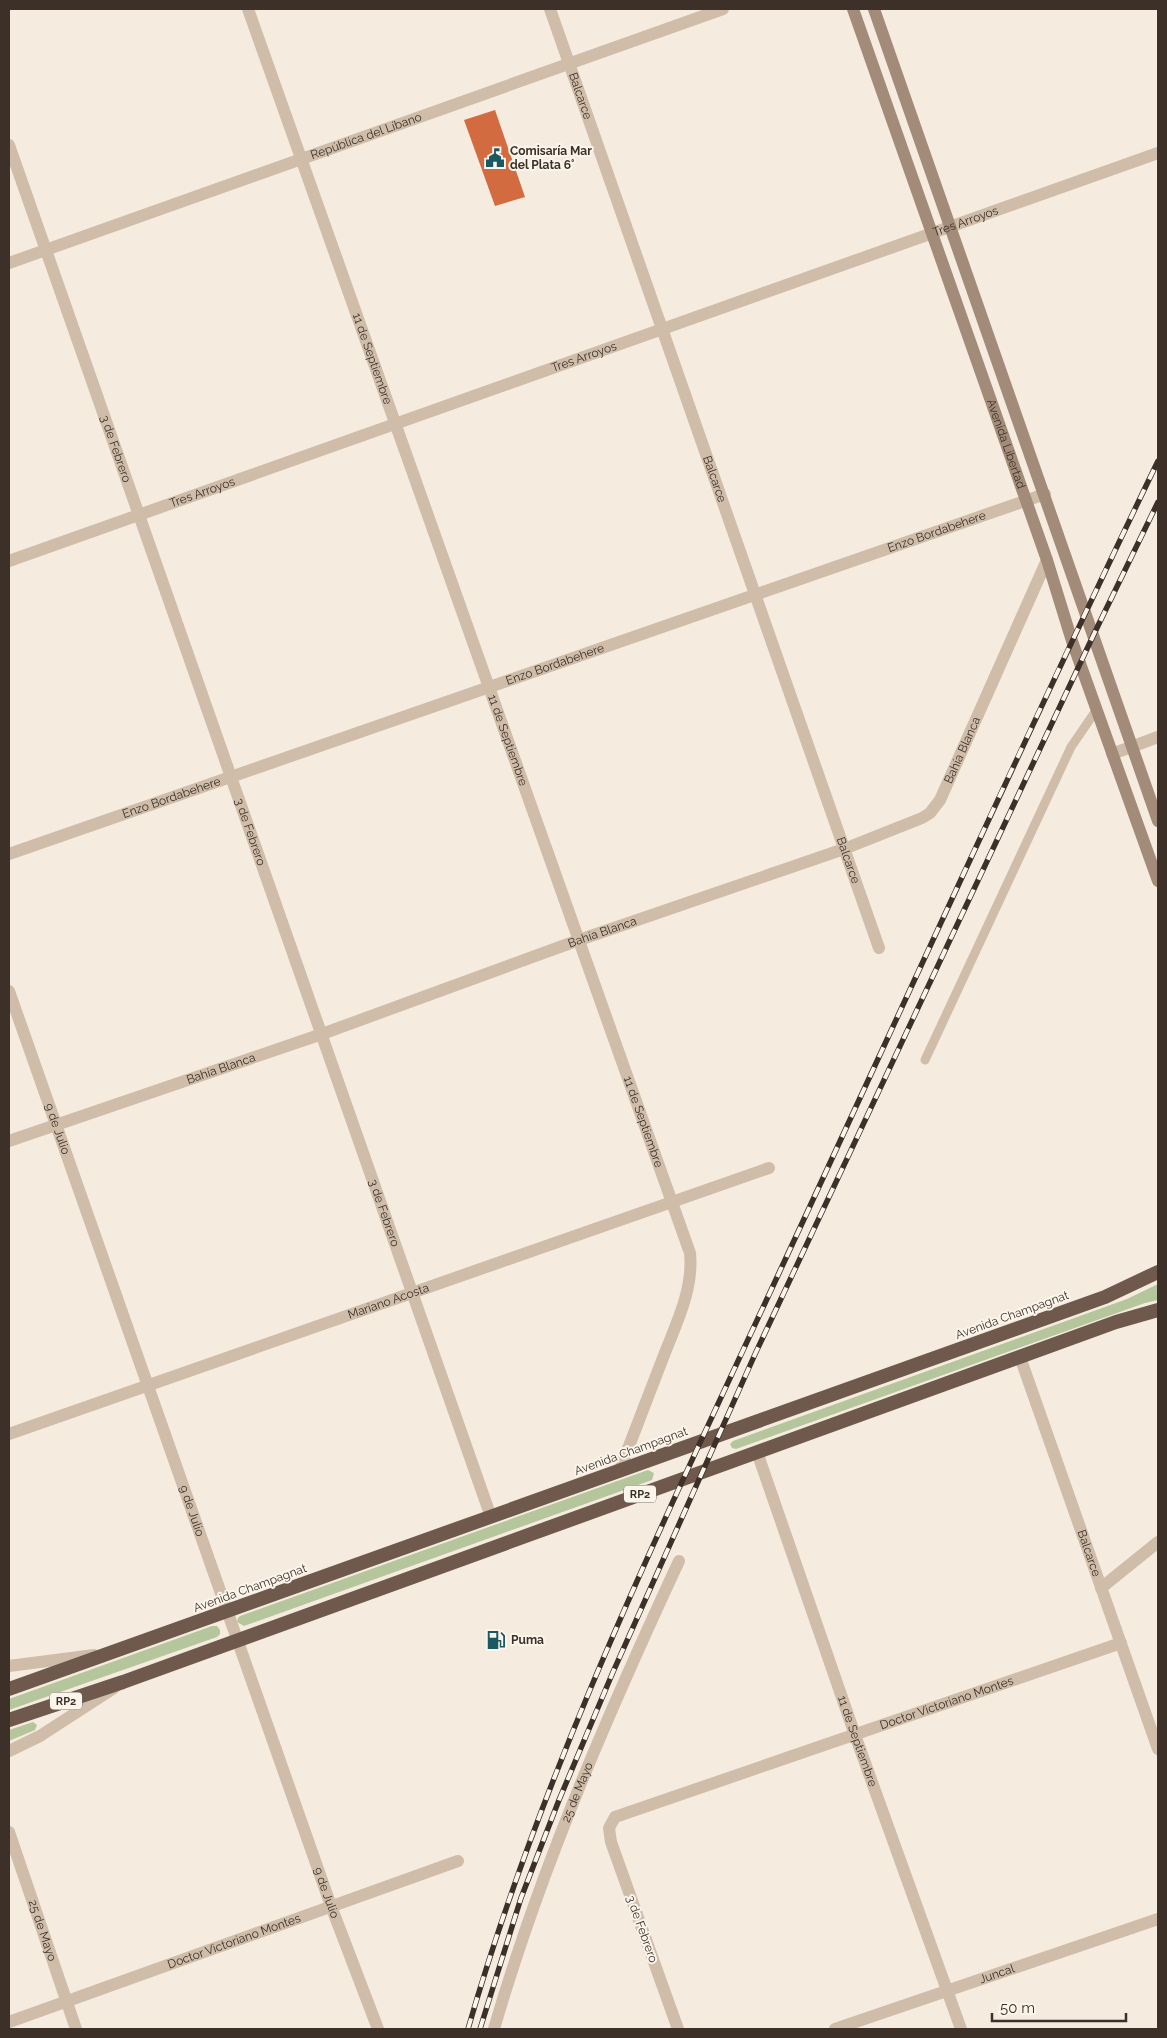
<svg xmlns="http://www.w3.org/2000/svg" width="1167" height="2038" viewBox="0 0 1167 2038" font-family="Raleway,sans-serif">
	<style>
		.green { fill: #b6c69c }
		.building { fill: #d26c40 }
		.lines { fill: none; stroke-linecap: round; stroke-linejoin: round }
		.service { stroke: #cfbda9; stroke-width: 9 }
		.minor { stroke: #cfbda9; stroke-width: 12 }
		.tertiary { stroke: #cfbda9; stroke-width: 12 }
		.secondary { stroke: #a38b79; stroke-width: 12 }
		.trunk { stroke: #6e594c; stroke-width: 14 }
		.rail-casing { stroke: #3c3029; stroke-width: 5.5 }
		.rail { stroke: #fcf5ec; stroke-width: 4; stroke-dasharray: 11; stroke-linecap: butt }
		.labels { text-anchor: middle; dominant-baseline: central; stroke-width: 4; stroke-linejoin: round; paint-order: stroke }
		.shield { fill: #fcf5ec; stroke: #766b64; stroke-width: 1 }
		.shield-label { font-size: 11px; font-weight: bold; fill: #3c3029 }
		.street-label { font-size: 12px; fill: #3c3029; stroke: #fcf5ec }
		.poi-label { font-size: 12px; font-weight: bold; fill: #3c3029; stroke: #fcf5ec; text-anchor: start }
	</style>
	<rect width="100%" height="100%" fill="#f5ecdf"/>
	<path class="green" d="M1158 1284V1300L1145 1303 736 1449 732 1448 730 1444 733 1441 1127 1299Z
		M648 1470 654 1473 652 1480 244 1626 237 1622 238 1618 240 1616Z
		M212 1626H217L220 1630V1634L217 1637 9 1710V1699Z
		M33 1722 37 1725 35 1730 9 1741V1730Z"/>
	<path class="building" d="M495 110 525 197 495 206 464 120Z"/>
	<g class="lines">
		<path class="service" d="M925 1060 1071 747 1097 709"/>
		<g class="minor">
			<path id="s1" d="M248 9 690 1253C694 1291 674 1328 661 1363 647 1399 633 1436 619 1472"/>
			<path id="s2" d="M550 9 879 948"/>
			<path id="s3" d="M9 145 491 1517"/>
			<path id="s4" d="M9 263 723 9"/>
			<path id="s5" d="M9 561 1158 153"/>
			<path d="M1112 754 1158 737"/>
			<path id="s6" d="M9 854 1045 494"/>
			<path id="s7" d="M9 991 331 1906 378 2029"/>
			<path id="s8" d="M9 1141 322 1034 579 940 844 849 922 818 930 813 940 800 1047 560"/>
			<path id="s9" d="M1020 1357 1158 1749"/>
			<path id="s10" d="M9 1434 769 1168"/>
			<path id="s11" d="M757 1452 855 1735 961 2029"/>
			<path d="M1101 1588 1158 1542"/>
			<path id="s12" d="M9 1832 76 2029"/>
			<path id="s13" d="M9 2022 458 1861"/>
			<path id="s14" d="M494 2029C541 1867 608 1714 679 1561"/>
			<path id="s15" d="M678 2029 611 1842 609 1828 615 1817 1121 1643"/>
			<path id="s16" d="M835 2029 1158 1919"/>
		</g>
		<path class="tertiary" d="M9 1666 94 1655
			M9 1751 40 1736 114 1688"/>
		<g class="secondary">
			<path id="s17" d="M853 9 1047 560 1072 641 1158 881"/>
			<path d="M874 9 1158 821"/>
		</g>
		<path class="trunk" d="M9 1689 1105 1297 1158 1272
			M9 1720 123 1682 1116 1322 1158 1310"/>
		<g class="rail-casing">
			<path id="rail" d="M468 2029C543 1768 665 1519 779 1273 905 1002 1028 730 1158 461
				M480 2029 521 1898 559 1800 613 1672 756 1352 1094 634 1158 502"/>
		</g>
		<use href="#rail" class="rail"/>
	</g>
	<defs>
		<g id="civic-bare" transform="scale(1.5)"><path d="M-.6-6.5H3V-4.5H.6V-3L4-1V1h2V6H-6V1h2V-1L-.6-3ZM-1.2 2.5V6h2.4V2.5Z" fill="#1a5962" stroke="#fcf5ec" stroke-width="2.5" paint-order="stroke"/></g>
		<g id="fuel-bare" transform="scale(1.5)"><path d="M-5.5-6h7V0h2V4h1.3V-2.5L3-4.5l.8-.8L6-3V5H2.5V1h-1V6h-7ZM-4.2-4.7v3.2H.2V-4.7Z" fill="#1a5962" stroke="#fcf5ec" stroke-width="2.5" paint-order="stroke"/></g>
	</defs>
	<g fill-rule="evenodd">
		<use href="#civic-bare" x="495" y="158"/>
		<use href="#fuel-bare" x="496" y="1640"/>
	</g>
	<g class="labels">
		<g class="shield">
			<rect x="624" y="1485.5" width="32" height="17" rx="4"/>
			<rect x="50" y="1692.5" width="32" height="17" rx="4"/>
		</g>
		<g class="shield-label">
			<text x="640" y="1494">RP2</text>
			<text x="66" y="1701">RP2</text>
		</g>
		<g class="street-label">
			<text stroke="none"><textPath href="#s2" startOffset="92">Balcarce</textPath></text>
			<text stroke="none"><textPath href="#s4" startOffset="379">República del Líbano</textPath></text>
			<text stroke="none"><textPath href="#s5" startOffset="1015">Tres Arroyos</textPath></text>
			<text stroke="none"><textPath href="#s5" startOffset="610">Tres Arroyos</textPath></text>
			<text stroke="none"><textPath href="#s1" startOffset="371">11 de Septiembre</textPath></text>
			<text stroke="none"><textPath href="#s17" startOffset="461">Avenida Libertad</textPath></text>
			<text stroke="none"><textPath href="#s3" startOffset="322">3 de Febrero</textPath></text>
			<text stroke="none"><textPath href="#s2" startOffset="498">Balcarce</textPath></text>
			<text stroke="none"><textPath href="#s5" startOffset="205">Tres Arroyos</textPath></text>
			<text stroke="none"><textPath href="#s6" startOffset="982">Enzo Bordabehere</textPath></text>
			<text stroke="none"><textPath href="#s6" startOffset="578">Enzo Bordabehere</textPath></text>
			<text stroke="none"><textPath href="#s1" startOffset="776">11 de Septiembre</textPath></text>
			<text stroke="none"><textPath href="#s8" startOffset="1049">Bahía Blanca</textPath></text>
			<text stroke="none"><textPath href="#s6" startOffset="172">Enzo Bordabehere</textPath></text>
			<text stroke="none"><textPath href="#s3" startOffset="728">3 de Febrero</textPath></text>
			<text stroke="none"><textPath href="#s2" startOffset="902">Balcarce</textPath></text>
			<text stroke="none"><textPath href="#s8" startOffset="629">Bahía Blanca</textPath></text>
			<text stroke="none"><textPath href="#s8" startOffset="224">Bahía Blanca</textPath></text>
			<text stroke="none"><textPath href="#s1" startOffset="1181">11 de Septiembre</textPath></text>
			<text stroke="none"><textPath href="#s7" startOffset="146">9 de Julio</textPath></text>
			<text stroke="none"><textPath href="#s3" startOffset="1132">3 de Febrero</textPath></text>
			<text stroke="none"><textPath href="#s10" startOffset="402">Mariano Acosta</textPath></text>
			<text transform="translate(1012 1315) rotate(-20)">Avenida Champagnat</text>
			<text transform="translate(631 1451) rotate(-20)">Avenida Champagnat</text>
			<text stroke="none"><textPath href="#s7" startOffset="551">9 de Julio</textPath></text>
			<text stroke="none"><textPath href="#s9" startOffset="208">Balcarce</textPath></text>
			<text transform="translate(250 1588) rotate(-20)">Avenida Champagnat</text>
			<text stroke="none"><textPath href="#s15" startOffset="576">Doctor Victoriano Montes</textPath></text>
			<text stroke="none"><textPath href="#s11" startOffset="306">11 de Septiembre</textPath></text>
			<text stroke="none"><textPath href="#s14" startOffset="251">25 de Mayo</textPath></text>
			<text stroke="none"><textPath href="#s7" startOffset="956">9 de Julio</textPath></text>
			<text transform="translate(642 1929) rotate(70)">3 de Febrero</text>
			<text stroke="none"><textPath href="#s12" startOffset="104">25 de Mayo</textPath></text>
			<text stroke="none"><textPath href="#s13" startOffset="239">Doctor Victoriano Montes</textPath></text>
			<text stroke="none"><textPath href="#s16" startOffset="171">Juncal</textPath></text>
		</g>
		<g class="poi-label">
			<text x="510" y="151">Comisaría Mar<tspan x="510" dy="14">del Plata 6°</tspan></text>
			<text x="511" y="1640">Puma</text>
		</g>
	</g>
	<rect width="1167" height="2038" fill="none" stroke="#3c3029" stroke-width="20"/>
	<path d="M992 2013v8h134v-8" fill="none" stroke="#3c3029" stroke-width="2.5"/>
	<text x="1000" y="2013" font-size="15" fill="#3c3029" stroke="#fcf5ec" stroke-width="4" paint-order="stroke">50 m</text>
</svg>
